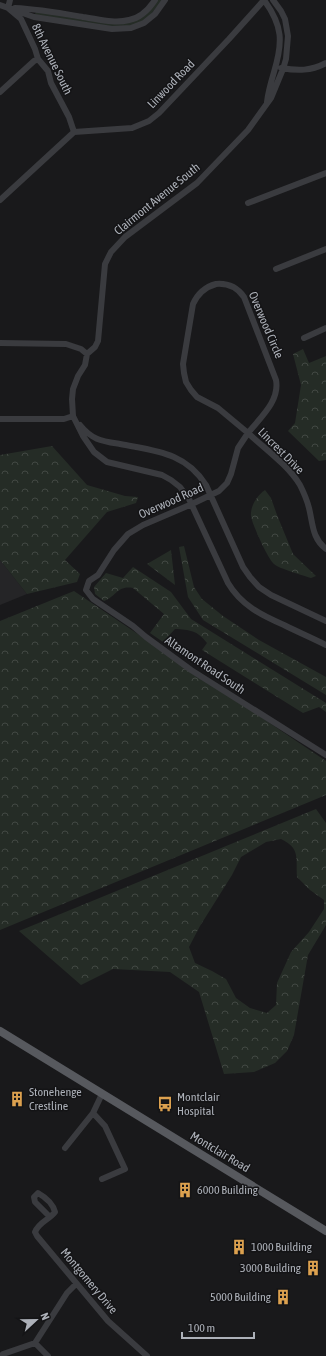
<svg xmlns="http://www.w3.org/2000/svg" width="326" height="1356" viewBox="0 0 326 1356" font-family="'Asap Condensed',sans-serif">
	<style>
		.built { fill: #252527 }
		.forest { fill: url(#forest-crowns); fill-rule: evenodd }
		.green { fill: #252c26 }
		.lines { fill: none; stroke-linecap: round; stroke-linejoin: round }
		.minor { stroke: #3a3b3f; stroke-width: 6 }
		.major { stroke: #57595e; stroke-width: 8 }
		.labels { text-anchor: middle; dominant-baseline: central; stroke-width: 3; stroke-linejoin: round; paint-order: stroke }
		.street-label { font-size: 12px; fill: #adb1b9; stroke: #141416 }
		.poi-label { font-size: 12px; fill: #adb1b9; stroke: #141416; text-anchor: start }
	</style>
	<defs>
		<pattern id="forest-crowns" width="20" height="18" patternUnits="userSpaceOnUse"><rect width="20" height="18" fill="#252c26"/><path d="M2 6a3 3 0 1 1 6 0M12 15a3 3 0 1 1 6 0" fill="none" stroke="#424843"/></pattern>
	</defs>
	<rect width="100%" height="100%" fill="#19191b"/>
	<path class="built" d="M0 560 27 594 0 605Z"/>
	<path class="forest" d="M303 349 309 363 326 356V460L319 461 288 431 295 423 301 385 293 354Z
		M52 446 87 485 125 496 138 497 136 503 107 512 65 560 80 574 77 582 27 594 0 560V455Z
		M265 490 271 498 277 515 293 554 316 576 311 578C302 575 280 569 274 564 268 559 252 524 251 516 250 507 257 495 265 490Z
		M184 546 194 587 202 599 223 616 259 640 326 677V695L203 620 188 597 179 547Z
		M171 550 175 585 147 564Z
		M133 567 171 592 191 619 326 703V712L319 707 303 713 202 650 207 643C197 630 190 630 175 629L163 642 150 633 164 614 133 588C117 585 116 597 104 601L95 594 94 587 106 573 123 578Z
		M74 591 326 761V795L0 930V621Z
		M316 809 326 823V925L308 955 294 1035 287 1051 275 1063 254 1072 224 1074 199 992 170 972 113 969 81 985 19 931ZM281 839C300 848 296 857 297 877L310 890 324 900V909L309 932 291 952 277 983 276 1005 267 1013 250 1008 236 998 226 979 212 971 195 963 189 947 200 926 232 875 241 857 266 842Z"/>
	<path class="green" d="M156 0H163L144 22 130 27 112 28 35 15V14L36 12 129 22Z"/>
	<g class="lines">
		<path class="minor" d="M10 0 8 8 21 19 35 49 38 59 48 71 51 83 69 117 74 132
			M273 0 281 11 285 19 288 36 286 59 283 69 271 98 248 130 197 183 125 237 111 252 105 264 98 341 95 347 87 354 85 365 78 376 73 389 72 399 73 416 83 436 94 452 107 462 162 475 171 480 180 487 189 499 228 583C241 605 261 615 284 625 298 632 312 638 326 645
			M0 5 34 17 112 29 131 28 144 23 155 14 165 0
			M15 8C38 9 60 13 83 17 98 19 114 24 129 20 140 18 149 9 155 0
			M281 68C298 71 311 71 326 63
			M0 92 34 61 38 59
			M0 200 74 132 132 128 149 121 159 113 229 39 264 0C283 26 283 42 274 72 271 82 268 92 267 102
			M248 203 326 173
			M276 269 326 249
			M216 284C228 283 237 287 244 297L276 380C280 401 260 418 248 433L218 408 197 397 191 390 186 382 184 373 183 364 193 304C198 293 205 287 216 284Z
			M304 338 326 328
			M0 343 66 344 81 349 87 354
			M0 419H64L73 416
			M80 425C92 440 102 441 120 444 155 451 185 452 206 485L243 567 250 577 259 587 271 595 326 621
			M326 549C312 538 313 524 309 508 307 500 304 493 300 485 288 465 265 449 248 433L238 448 231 474 227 483 219 491 192 504 143 525 128 534 114 550 98 575 89 581 86 590 93 599 133 626 146 637 191 670 326 755
			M65 1148 93 1113
			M102 1179 125 1169 105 1126 93 1113 102 1094
			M50 1217 35 1202 34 1197 38 1193C45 1197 53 1204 55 1212 49 1220 39 1222 35 1232L37 1236 108 1321 147 1356
			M35 1343 48 1356
			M1 1356 3 1354 35 1343 67 1293 76 1284"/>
		<path class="major" d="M0 1031 326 1231"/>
	</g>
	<defs>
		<g id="building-bare" transform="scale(1.2)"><path d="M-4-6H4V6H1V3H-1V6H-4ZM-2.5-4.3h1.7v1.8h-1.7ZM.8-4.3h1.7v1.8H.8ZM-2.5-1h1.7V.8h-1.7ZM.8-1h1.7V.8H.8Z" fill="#dca14f" stroke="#141416" stroke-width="2.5" paint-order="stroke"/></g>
		<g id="bus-bare" transform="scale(1.2)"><path d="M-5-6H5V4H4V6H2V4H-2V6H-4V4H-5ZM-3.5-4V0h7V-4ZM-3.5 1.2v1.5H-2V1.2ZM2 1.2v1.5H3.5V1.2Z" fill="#dca14f" stroke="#141416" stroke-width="2.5" paint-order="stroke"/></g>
	</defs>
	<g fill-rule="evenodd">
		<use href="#building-bare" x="17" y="1099"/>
		<use href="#bus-bare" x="165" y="1104"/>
		<use href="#building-bare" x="185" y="1190"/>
		<use href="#building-bare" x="239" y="1247"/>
		<use href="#building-bare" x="313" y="1268"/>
		<use href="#building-bare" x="283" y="1297"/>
	</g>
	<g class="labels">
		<g class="street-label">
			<text transform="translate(52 59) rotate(64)">8th Avenue South</text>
			<text transform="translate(171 84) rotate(-46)">Linwood Road</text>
			<text transform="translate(157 199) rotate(-39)">Clairmont Avenue South</text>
			<text transform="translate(266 325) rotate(67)">Overwood Circle</text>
			<text transform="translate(281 451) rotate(45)">Lincrest Drive</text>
			<text transform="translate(171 501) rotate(-24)">Overwood Road</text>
			<text transform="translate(205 665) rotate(34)">Altamont Road South</text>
			<text transform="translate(220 1152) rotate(31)">Montclair Road</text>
			<text transform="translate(89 1281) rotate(50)">Montgomery Drive</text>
		</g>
		<g class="poi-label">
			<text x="29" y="1092">Stonehenge<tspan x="29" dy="14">Crestline</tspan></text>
			<text x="177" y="1097">Montclair<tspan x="177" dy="14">Hospital</tspan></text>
			<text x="197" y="1190">6000 Building</text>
			<text x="251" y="1247">1000 Building</text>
			<text x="301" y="1268" text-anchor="end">3000 Building</text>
			<text x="271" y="1297" text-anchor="end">5000 Building</text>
		</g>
	</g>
	<g transform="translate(36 1320) rotate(68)" stroke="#141416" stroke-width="3" paint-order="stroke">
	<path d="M0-3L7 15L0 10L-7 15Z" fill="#adb1b9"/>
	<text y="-6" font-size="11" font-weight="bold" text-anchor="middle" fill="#adb1b9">N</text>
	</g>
	<path d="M182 1332v6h72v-6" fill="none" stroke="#adb1b9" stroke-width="2"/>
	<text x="188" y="1332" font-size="12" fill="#adb1b9" stroke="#141416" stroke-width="3" paint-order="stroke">100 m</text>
</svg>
